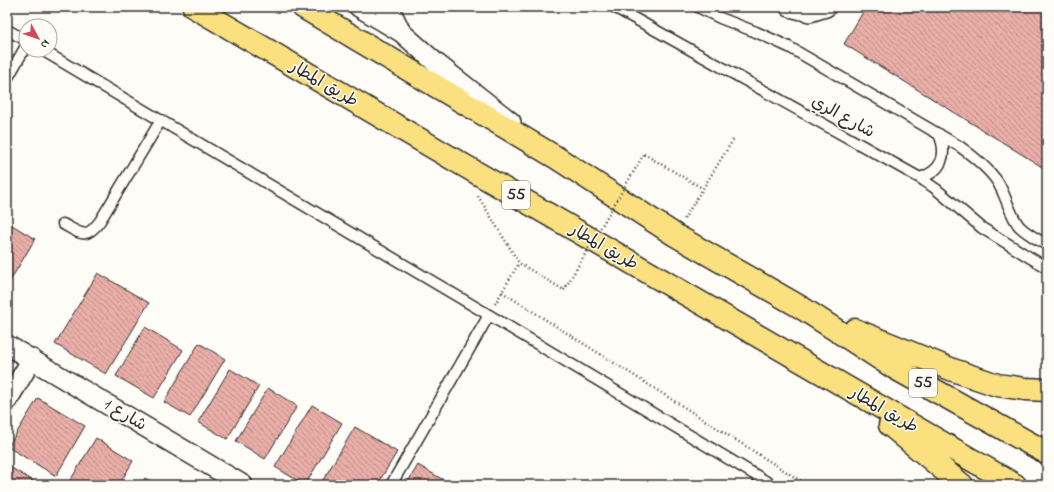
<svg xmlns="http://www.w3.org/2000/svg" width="1054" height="492" viewBox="0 0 1054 492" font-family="'Indie Flower','Playpen Sans Arabic',sans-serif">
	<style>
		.building { fill: url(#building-back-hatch); stroke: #2b2b2b }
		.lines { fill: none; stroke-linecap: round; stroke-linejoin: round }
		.lane-casing { stroke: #2b2b2b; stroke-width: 13 }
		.street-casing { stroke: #2b2b2b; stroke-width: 22 }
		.highway-casing { stroke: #2b2b2b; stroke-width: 25 }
		.path { stroke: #2b2b2b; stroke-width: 2.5; stroke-dasharray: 1 3; stroke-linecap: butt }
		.lane { stroke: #fdfcf7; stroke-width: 10 }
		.street { stroke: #fdfcf7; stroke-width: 19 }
		.highway { stroke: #fbe080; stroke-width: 22 }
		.path-bridge { stroke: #2b2b2b; stroke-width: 2.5; stroke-dasharray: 1 3; stroke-linecap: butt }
		.labels { text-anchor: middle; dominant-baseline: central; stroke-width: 3; stroke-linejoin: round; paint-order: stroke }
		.shield { fill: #fdfcf7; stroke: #6a6a68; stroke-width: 1 }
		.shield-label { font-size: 16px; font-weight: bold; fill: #2b2b2b }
		.street-label { font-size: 17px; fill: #2b2b2b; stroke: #fdfcf7 }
	</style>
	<defs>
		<pattern id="building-back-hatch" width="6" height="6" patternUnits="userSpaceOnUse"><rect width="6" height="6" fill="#e9aea7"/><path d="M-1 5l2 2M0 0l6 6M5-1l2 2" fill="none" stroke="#bd8e88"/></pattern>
	</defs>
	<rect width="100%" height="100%" fill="#fdfcf7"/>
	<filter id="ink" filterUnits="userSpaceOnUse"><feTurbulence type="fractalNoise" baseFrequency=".025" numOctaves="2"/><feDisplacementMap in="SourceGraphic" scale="8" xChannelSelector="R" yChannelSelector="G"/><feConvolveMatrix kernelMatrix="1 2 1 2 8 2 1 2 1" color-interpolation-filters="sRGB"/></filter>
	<g filter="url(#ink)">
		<path class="building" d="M866 7H1047V170L844 44Z
			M7 222 35 239 7 286Z
			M98 273 149 303 106 374 55 344Z
			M145 327 183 350 154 398 116 376Z
			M199 343 225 359 190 417 164 402Z
			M230 369 259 386 227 439 198 422Z
			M268 388 297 406 265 459 236 441Z
			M38 398 85 426 56 476 8 447Z
			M312 405 342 423 305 485 275 467Z
			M355 427 397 452 377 485H320Z
			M96 438 133 461 119 485H70L68 484Z
			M418 465 452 485H406Z
			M8 466 40 485H7Z
			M145 478 156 485H141Z"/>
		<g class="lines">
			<g class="lane-casing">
				<path id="lane" d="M614 7 920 178 936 189 982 228 1047 268
					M698 7 720 18 756 32 789 47 959 146C973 156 987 167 997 181 1006 195 1009 213 1019 226 1027 234 1037 239 1047 245
					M7 30 26 40
					M42 50 489 315 772 485
					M7 79 26 46
					M920 178C942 171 948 155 939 134
					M63 224C81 234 86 240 100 221L161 120
					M391 485 489 315"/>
			</g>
			<g class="street-casing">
				<path id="street" d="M359 7 401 32
					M389 7 401 32 436 63 511 122
					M790 7 810 12 826 7
					M7 345 243 485
					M7 401 32 359"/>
			</g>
			<g class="highway-casing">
				<path id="highway" d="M194 7 458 162 1015 485
					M303 7 557 158 675 235 802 308 893 367 1047 453
					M855 330 953 370 997 385 1025 389 1047 390
					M890 425 962 485"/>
			</g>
			<path class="path" d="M644 154 702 188
				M478 196 519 263 564 290
				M684 219 733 140
				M502 292 807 485
				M495 304 519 263"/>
			<use href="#lane" class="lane"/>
			<use href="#street" class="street"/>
			<use href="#highway" class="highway"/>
			<path class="path-bridge" d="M564 290 644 154"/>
		</g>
	</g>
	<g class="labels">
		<g class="shield">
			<rect x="502" y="181" width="28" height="28" rx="3"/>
			<rect x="909" y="369" width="28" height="28" rx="3"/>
		</g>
		<g class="shield-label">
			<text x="516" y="195">55</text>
			<text x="923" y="383">55</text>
		</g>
		<g class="street-label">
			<text transform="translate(324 84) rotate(30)">طريق المطار</text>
			<text transform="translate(843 117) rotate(29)">شارع الري</text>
			<text transform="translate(604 247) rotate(30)">طريق المطار</text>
			<text transform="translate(884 410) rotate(30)">طريق المطار</text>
			<text transform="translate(125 415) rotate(31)">شارع 1</text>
		</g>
	</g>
	<rect width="1054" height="492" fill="none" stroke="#fdfcf7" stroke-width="24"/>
	<rect x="12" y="12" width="1030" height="468" fill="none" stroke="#2b2b2b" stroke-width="1.5" filter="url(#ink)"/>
	<g transform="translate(38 38) rotate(130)"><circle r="19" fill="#fdfcf7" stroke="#a9a8a5"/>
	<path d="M0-3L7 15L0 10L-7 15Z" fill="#d1495b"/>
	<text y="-6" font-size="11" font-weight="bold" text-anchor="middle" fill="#2b2b2b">N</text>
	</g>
</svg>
